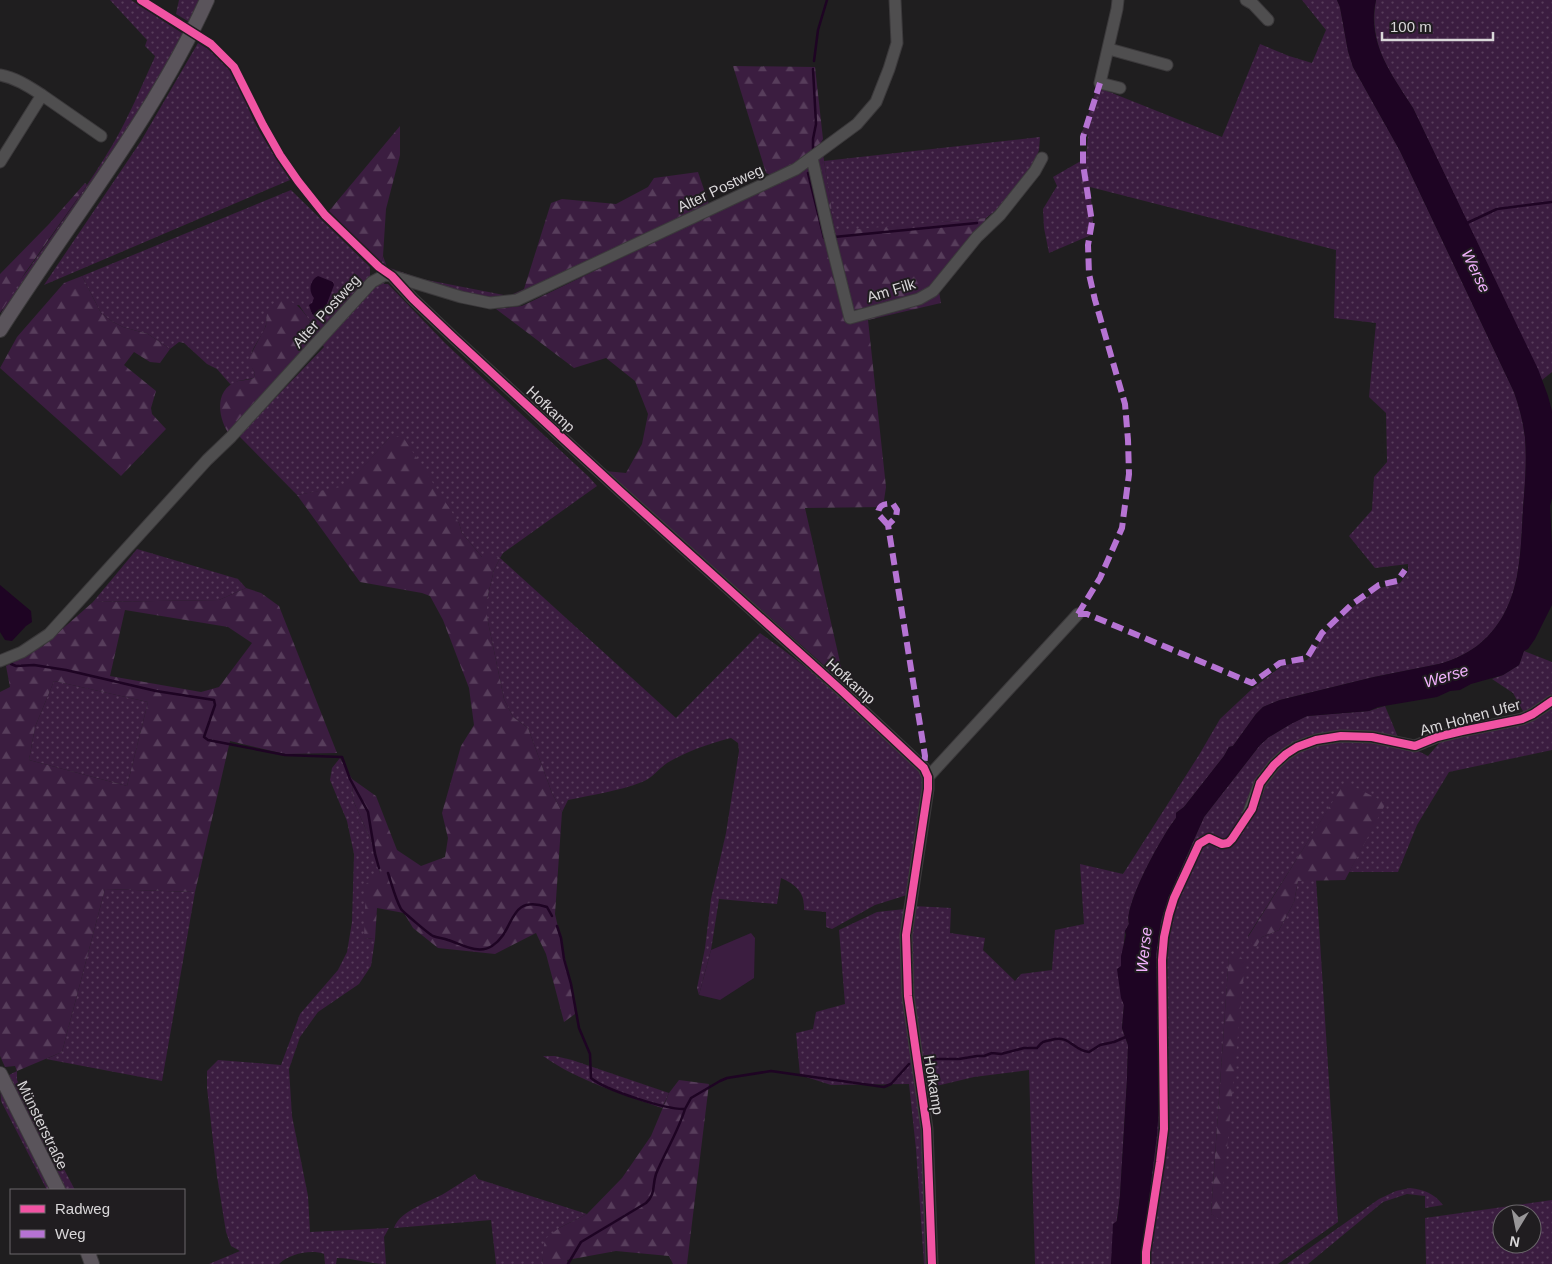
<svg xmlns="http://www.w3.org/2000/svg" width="1552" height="1264" viewBox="0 0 1552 1264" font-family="Helvetica,sans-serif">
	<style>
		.grass { fill: url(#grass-dots); fill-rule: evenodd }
		.forest { fill: url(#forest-firs); fill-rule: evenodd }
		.pitch { fill: #3b1d40 }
		.water { fill: #1e0423 }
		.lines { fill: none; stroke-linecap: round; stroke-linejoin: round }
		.stream { stroke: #1e0423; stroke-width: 2.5 }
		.minor-casing { stroke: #3b393b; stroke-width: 13 }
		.major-casing { stroke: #3b393b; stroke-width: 16 }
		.minor { stroke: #4f4e4f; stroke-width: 11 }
		.major { stroke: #5a545b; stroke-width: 14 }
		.quiet { stroke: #b673d3; stroke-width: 6; stroke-dasharray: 12 6; stroke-linecap: butt }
		.cycleway-casing { stroke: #201d20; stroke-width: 11 }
		.cycleway { stroke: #f153a3; stroke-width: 8 }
		.labels { text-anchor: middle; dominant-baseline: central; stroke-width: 4; stroke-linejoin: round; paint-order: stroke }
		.street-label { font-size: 15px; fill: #d9d7d9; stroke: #201d20 }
		.water-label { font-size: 16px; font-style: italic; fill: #f3b2fe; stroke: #201d20 }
	</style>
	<defs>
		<pattern id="grass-dots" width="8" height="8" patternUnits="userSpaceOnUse" patternTransform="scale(1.25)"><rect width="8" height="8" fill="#3b1d40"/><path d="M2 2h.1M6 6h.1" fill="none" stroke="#573d5b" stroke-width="1.8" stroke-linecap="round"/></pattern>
		<pattern id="forest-firs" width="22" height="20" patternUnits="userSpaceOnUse" patternTransform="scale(1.25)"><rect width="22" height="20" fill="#3b1d40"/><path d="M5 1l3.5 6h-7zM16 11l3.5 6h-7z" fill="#573d5b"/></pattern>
	</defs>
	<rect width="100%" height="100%" fill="#1f1e1f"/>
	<path class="grass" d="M110 0H131L185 35 123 140 0 322C0 306 18 283 28 270 57 228 87 188 113 144 129 117 141 87 154 59L155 56 145 46 147 40Z
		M179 0H202L191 23 176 14Z
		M1302 0H1337L1340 7 1348 51 1353 67 1400 151 1514 392C1519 406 1523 421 1525 437 1527 461 1525 485 1523 509 1521 544 1521 583 1504 614 1489 641 1468 656 1439 664L1374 677 1280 700 1263 707 1256 714 1233 746 1229 747 1224 756 1184 807 1176 813V818C1162 836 1124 904 1129 924L1125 931 1120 987 1124 1005 1122 1028 1128 1045 1127 1080 1120 1196 1111 1264H1035L1029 1070 974 1077 928 1088 917 1086 931 1264H924L916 1149 909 1084 831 1085 800 1075 796 1033 813 1029 816 1012 845 1004 839 930 877 912 905 909 913 906 951 908 950 933 985 938 983 950 1015 981 1021 974 1052 970 1055 930 1084 924 1080 864 1123 874 1199 755 1220 719 1253 688 1282 666 1307 660 1311 656 1324 634 1353 607 1380 588 1400 583 1408 572V564L1375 568 1349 536 1372 510 1374 477 1387 462 1386 413 1369 397 1376 323 1334 318 1336 250 1090 187 1093 222 1091 235 1049 253 1044 228 1043 209 1057 186 1053 177 1086 158 1088 135 1081 133 1084 128 1097 87 1222 137 1260 44 1289 56 1312 63 1326 30Z
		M1376 0H1552V372L1542 380 1413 108C1390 72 1368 45 1376 0Z
		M198 43C237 64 239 91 257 127 267 145 279 162 290 180L44 285 141 141Z
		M1040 137 1039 150 1032 168 1009 200 986 218 835 232 824 161Z
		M291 190 370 267V276L320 336 299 305 267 311C267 317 267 323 265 328 258 345 243 354 255 373L254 378 238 381 231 385 217 369 207 364 184 343 179 342 170 349 148 334 123 327 113 322 101 313 82 276Z
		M383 256 387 267 422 279 509 296 524 289 527 291 513 297 492 300 390 272 381 264Z
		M385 279 384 284H388L446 344 589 477 597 486 503 553 500 558 676 718 760 633C818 673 868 721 920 768L923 776 925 789 907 895 875 905 832 929 826 927V912L804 910C805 893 797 885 781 878L777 904 719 899 711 950 699 995 697 988 705 948 711 899 726 833 739 751 738 743 731 738C708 744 687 751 667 763 658 769 653 778 642 782 619 791 592 795 568 800L562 812 552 793 528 728 513 717 504 699 487 617V599L494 570 500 558 482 557 462 533 459 523 390 437 346 487 297 495 239 436 324 347 322 344 373 287Z
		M137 549 238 579 246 588 219 600 93 602Z
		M1524 651 1552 662V750L1449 772 1417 825 1398 872H1349L1385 803 1345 783 1248 936 1255 948 1262 937 1279 930 1294 902 1298 881 1316 879 1338 1222 1278 1264H1141L1159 1106 1156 954 1161 920 1168 898 1204 817 1260 745 1269 737 1294 722 1307 716 1369 711 1385 706 1400 742 1428 756 1441 741 1524 713 1513 693 1492 679 1503 675 1519 665ZM1229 955 1220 1219 1211 1214Z
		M54 681 148 702 127 786 29 760 35 727Z
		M340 758 352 779 353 800 376 852 380 873 364 938 375 939 371 966 359 984 318 1012 300 1037 289 1069 292 1116 308 1196 310 1232 389 1228 384 1237 386 1264C369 1264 354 1258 337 1258L336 1264H325L324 1254C311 1249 289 1254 279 1264H209L240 1251 231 1246 226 1232 217 1176 207 1088V1071L218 1060 281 1065 300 1014 338 970 347 952 352 922 354 854 347 821 330 780 332 768Z
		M105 889 195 892 162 1081 46 1059 62 1052Z
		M543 1056H555L572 1060 669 1093 662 1108C623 1094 578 1081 543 1056Z
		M17 1071V1080L75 1190H64L7 1076Z
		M0 1085 52 1190H47L1 1101Z
		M475 1174 478 1179 587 1214 559 1228 542 1258 543 1264H496L491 1220 394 1228C400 1210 430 1202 445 1193 455 1187 465 1180 475 1174Z
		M1410 1188C1424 1190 1434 1193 1443 1205L1425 1208V1196L1407 1194 1383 1202 1308 1264H1287L1379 1199 1396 1191Z
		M1552 1200V1264H1426L1425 1218ZM1502 1214H1532V1244H1502Z"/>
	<path class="forest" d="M733 66 815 67 823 139 816 151 773 176 766 173Z
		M400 126V155L386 209 383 256 381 264 329 211Z
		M823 154 835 231 986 218 981 229 937 280 941 303 868 320 886 487 883 507 805 508 845 684 605 471 626 473 642 444 648 414 635 381 606 358 574 368 496 309 522 306 757 192Z
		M698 172 709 204 527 291 524 289 551 203 562 199 616 204 648 187 654 178Z
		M85 183 87 185 25 273 0 313V274L49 224Z
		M82 276 101 313 113 322 123 327 148 334 170 349 160 363 150 362 134 352 124 365 156 391 151 408 152 414 166 429 121 476 0 368 17 337 64 283Z
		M280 299C301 300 308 320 320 336L230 435C218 420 213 389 238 381 243 380 248 380 254 378L255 373 249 363 250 356 266 326 267 311 270 306Z
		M390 437H403L459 523 462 533 482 557 488 555 500 558 494 570 487 599V617L504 699 513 717 528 728 552 793 562 812 555 914 573 994 575 1014 564 1022 546 954 536 933 495 954 438 948 413 928 404 913 377 908 375 939 364 938 366 884 380 873 376 852 353 800 352 779 376 796 397 850 421 866 445 857 448 838 442 813 461 746 474 725 469 688 443 620 430 596 422 593 360 582 297 495 346 486Z
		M246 588 261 593 279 606 337 753 285 754 230 741 195 892 105 889 62 1052 17 1071 15 1066 5 1067 0 1056V692L10 687 6 666 43 646 93 602 219 600ZM125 610 228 627 252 643 219 687 201 692 110 676ZM54 681 148 702 127 786 29 760 35 727Z
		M1345 782 1386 803 1345 880 1298 881 1294 902 1279 930 1262 937 1255 949 1248 937Z
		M1229 954H1238L1245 962 1220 1220 1211 1214Z
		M679 1080 709 1084 687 1264H673L669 1256 616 1251 567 1260 568 1264H543L542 1258 545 1239 559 1228 587 1214 622 1178 651 1136 669 1093Z"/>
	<path class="pitch" d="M751 933 755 938 754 978 720 1000 699 995 711 950Z"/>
	<path class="water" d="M1337 0H1376C1366 42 1392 75 1413 108L1538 369 1548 396 1552 411V498L1550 506 1552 547V605L1535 639 1528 649 1524 651 1519 665 1503 675 1471 684 1460 690 1450 691 1437 697 1378 707 1369 711 1307 716 1289 725 1269 737 1260 745 1204 817 1168 898 1161 921 1156 954 1159 1106 1157 1135 1141 1264H1111L1113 1224 1117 1221 1120 1196 1127 1080 1128 1045 1122 1028 1124 1005 1121 998 1117 969 1121 966V956L1126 935 1125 931 1129 924C1124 904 1162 836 1176 818V813L1184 807 1224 756 1229 747 1233 746 1256 714 1263 707 1280 700 1374 677 1439 664C1468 656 1489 641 1504 614 1521 583 1521 544 1523 509 1525 485 1527 461 1525 437 1523 421 1519 406 1514 392L1400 151 1353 67 1348 51 1340 7Z
		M318 276 333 282 334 285 323 314 316 316 312 314 309 305 312 303 314 298C308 291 310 280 318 276Z
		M0 585 31 611 32 622 26 626 12 641 5 640 0 632Z"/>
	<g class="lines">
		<path class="stream" d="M814 61 818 30 827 0
			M813 151V139L816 124 813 69
			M808 173 824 238
			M1467 223 1497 209 1552 202
			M834 237 977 223
			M11 664 16 666 34 665 66 670 156 691 214 700 215 705 204 737 208 740 285 755 342 757 350 779 368 812 375 854 379 868
			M388 873C392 885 395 898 401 909 403 912 429 934 433 936 438 938 443 938 448 940 461 944 478 955 492 946 516 931 507 894 547 907L552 916
			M557 926 561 938 564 959 571 984 579 1028 590 1054 591 1078C605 1090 667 1110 685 1109L691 1098 720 1081 727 1078 771 1071 884 1087 891 1084 909 1064
			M922 1062 937 1059H959L977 1056H984L992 1053 1001 1054 1024 1048H1037C1041 1042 1044 1041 1051 1040 1070 1034 1073 1051 1089 1052L1100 1045 1114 1042 1128 1036
			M568 1264 581 1242 646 1203C656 1194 652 1186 656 1174 665 1152 678 1132 685 1109"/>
		<g class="minor-casing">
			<path id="minor" d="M1118 0 1117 9 1100 83 1120 88
				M1246 0 1253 4 1268 20
				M1109 49 1167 65
				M0 75C16 78 28 86 42 95L0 162
				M42 95 101 136
				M812 158 829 234 850 318 919 299 933 291 977 237 1000 215 1035 171 1042 158
				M392 276 413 299 454 338 620 491 843 692 924 768 928 777V789L906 935 908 996 927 1129 932 1264
				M0 661 22 652 49 634 207 460 231 437 372 282 385 275 392 276 461 297 490 303 517 300 796 169 857 124 876 102 889 69 897 43 895 0
				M928 777 1078 614
				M1249 812 1260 783 1274 765 1286 754 1297 747 1316 740 1341 736 1372 737 1415 746 1437 737 1462 731 1522 719 1533 714 1552 701"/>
		</g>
		<g class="major-casing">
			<path id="major" d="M0 330C70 220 153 119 207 0
				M0 1074 58 1190
				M88 1253 92 1264"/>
		</g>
		<use href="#minor" class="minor"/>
		<use href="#major" class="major"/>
		<path class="quiet" d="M888 525 878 514C878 505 885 503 893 504L897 510 896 517 888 525 925 756 924 768
			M1078 614 1100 578 1122 528 1129 474 1128 440 1125 404 1095 300 1089 274 1088 245 1092 222 1083 164V137L1100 83
			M1078 614H1087L1252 683 1280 663 1307 658 1322 633 1351 605 1379 585 1397 581 1405 570"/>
		<g class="cycleway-casing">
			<path id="cycleway" d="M141 0 211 44 234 67 263 125 280 155 298 181 325 215 379 267 392 276 413 299 454 338 620 491 843 692 924 768 928 777V789L906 935 908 996 927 1129 932 1264
				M1146 1264V1252L1160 1162 1164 1129 1162 960 1164 937 1169 914 1174 898 1199 844 1209 838 1222 844 1228 843 1232 839 1252 809 1260 783 1274 765 1286 754 1297 747 1316 740 1341 736 1372 737 1415 746 1437 737 1462 731 1522 719 1533 714 1552 701"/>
		</g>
		<use href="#cycleway" class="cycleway"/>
	</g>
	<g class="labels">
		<g class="street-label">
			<text transform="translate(720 188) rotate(-25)">Alter Postweg</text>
			<text transform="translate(891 290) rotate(-17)">Am Filk</text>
			<text transform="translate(326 311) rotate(-48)">Alter Postweg</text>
			<text transform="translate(551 409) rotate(43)">Hofkamp</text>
			<text transform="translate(851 681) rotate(42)">Hofkamp</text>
			<text transform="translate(1470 717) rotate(-15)">Am Hohen Ufer</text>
			<text transform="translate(934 1085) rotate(81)">Hofkamp</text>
			<text transform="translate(43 1125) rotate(64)">Münsterstraße</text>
		</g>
		<g class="water-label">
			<text transform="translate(1476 271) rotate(64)">Werse</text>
			<text transform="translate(1446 676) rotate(-17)">Werse</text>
			<text transform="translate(1144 950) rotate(-84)">Werse</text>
		</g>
	</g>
	<rect x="10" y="1189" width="175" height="65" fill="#201d20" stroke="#6a676a"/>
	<rect x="20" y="1205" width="25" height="8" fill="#f153a3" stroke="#6a676a"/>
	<text x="55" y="1214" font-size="15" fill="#d9d7d9">Radweg</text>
	<rect x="20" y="1230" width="25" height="8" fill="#b673d3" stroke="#6a676a"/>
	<text x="55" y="1239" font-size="15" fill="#d9d7d9">Weg</text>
	<g transform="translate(1517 1229) rotate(190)"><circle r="24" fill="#201d20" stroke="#6a676a"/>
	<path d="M0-4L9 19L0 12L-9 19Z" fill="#989698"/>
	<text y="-8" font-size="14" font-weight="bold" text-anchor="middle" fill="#d9d7d9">N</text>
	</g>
	<path d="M1382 32v8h111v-8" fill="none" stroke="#d9d7d9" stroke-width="2.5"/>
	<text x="1390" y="32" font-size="15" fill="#d9d7d9" stroke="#201d20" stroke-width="4" paint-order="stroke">100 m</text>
</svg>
